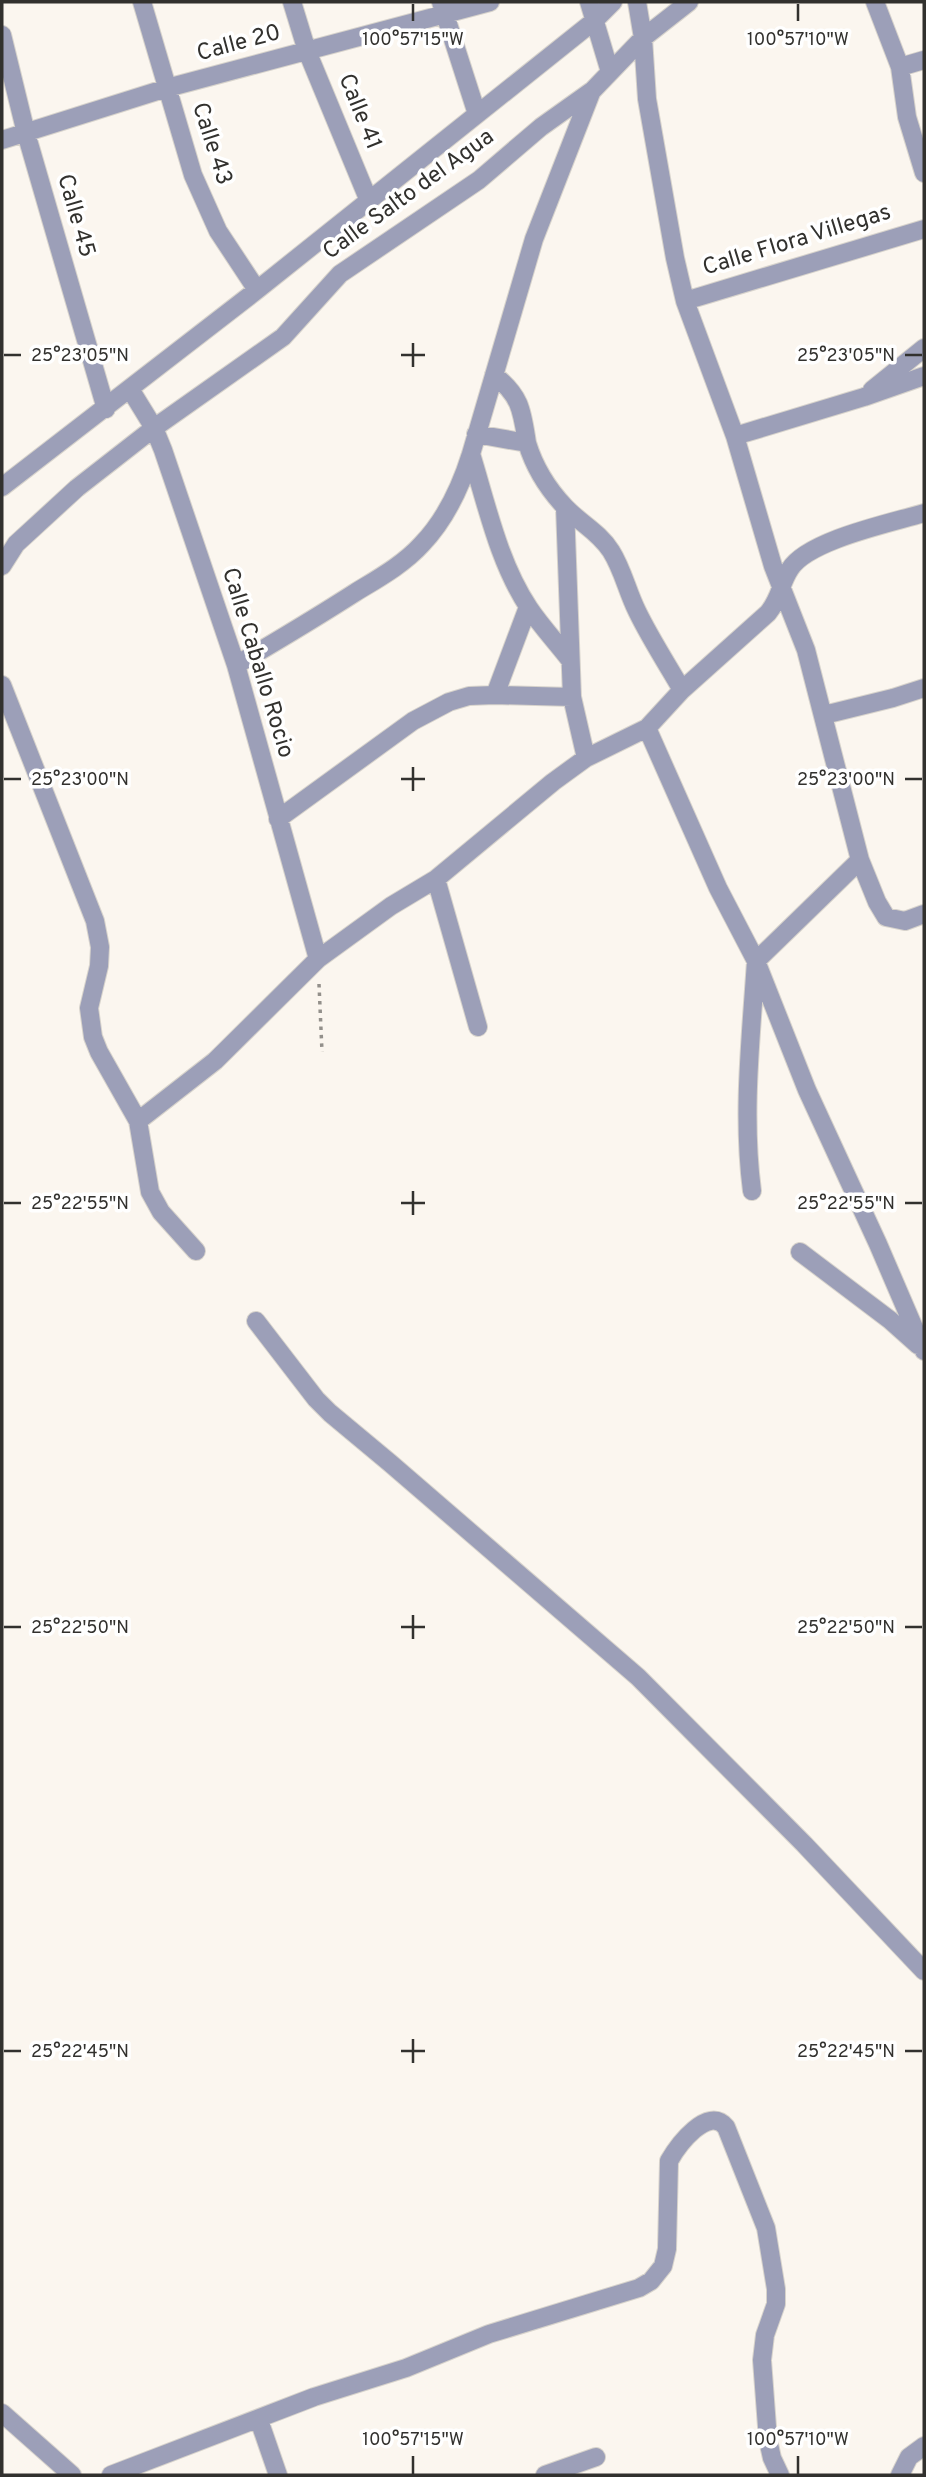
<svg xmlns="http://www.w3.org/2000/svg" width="926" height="2477" viewBox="0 0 926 2477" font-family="Overpass,sans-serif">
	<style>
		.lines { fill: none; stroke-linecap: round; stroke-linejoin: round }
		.street-casing { stroke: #d7d3cc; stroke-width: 20 }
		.path { stroke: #93908b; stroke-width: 3.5; stroke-dasharray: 3.5 5; stroke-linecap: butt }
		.street { stroke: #9c9fb8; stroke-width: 18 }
		.ticks { fill: none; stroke: #32312e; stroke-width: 2.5 }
		.labels { text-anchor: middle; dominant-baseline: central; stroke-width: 7; stroke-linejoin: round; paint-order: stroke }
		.street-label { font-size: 23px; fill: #32312e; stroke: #fff }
		.ticks-label { font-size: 18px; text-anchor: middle; fill: #32312e; stroke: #fff; stroke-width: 7; stroke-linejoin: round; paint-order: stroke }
	</style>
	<rect width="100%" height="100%" fill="#fbf6ef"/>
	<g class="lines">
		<g class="street-casing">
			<path id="street" d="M142 2 193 175 218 231 257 290
				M292 2 307 51 369 201
				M441 2 477 114
				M589 2 610 72
				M637 2 643 38 647 99 675 258 685 301 735 436 773 566 806 650 860 860 877 902 886 917 905 921 924 914
				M875 2 900 67 907 117 924 173
				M2 35 26 133 106 409
				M900 67 924 60
				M2 140 167 88 490 2
				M685 301 924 229
				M494 375C521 396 522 411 527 443
				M130 389 154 428 163 450 236 665 318 959
				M872 390 924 348
				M476 434 527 443C534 466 548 489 565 507 580 523 599 532 611 551 623 570 627 591 637 611 650 638 667 664 682 690
				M735 436 864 397 924 376
				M471 454C487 506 499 563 529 608 541 626 557 643 570 660
				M2 487 257 290 594 21 613 2
				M565 507 572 697 586 758
				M2 566 16 544 77 488 154 428 283 337 340 274 479 180 541 127 593 90 643 38 689 2
				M236 665C277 641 317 617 356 592 379 578 404 564 422 544 445 520 461 486 471 454L534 239 591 93
				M2 685 95 921 100 947 99 966 89 1008 93 1037 99 1052 138 1121 150 1192 161 1212 196 1251
				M495 695 528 607
				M824 715 893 698 924 688
				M647 728 718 888 756 961 807 1090 878 1244 924 1351
				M278 819 413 721 449 702 469 696 495 695 572 697
				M436 879 478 1027
				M138 1121 215 1061 318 959 391 906 436 879 553 782 586 758 647 728 682 690 768 613C781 597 780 584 790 569 808 540 891 523 924 513
				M752 1191C742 1114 751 1038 756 961L860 860
				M800 1252 890 1320 918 1345
				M256 1321 316 1399 330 1413 390 1463 638 1677 804 1844 924 1971
				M2 2413 72 2475
				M259 2420 278 2475
				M111 2475 314 2397 406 2368 489 2334 639 2288 651 2281 663 2266 667 2249 669 2161C678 2145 708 2105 726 2127L766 2228 776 2289V2304L765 2335 762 2360 768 2440 772 2458 780 2475
				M545 2475 596 2457
				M900 2475 909 2457 924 2446"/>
		</g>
		<path class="path" d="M319 984 322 1052"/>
		<use href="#street" class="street"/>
	</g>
	<path class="ticks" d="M413 4V21M798 4V21M413 343V367M4 355H21M401 355H425M905 355H922M413 767V791M4 779H21M401 779H425M905 779H922M413 1191V1215M4 1203H21M401 1203H425M905 1203H922M413 1615V1639M4 1627H21M401 1627H425M905 1627H922M413 2039V2063M4 2051H21M401 2051H425M905 2051H922M413 2456V2474M798 2456V2474"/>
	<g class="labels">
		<g class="street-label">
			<text transform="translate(239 44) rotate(-15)">Calle 20</text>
			<text transform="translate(359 112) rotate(68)">Calle 41</text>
			<text transform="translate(211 144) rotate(72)">Calle 43</text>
			<text transform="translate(409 195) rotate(-36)">Calle Salto del Agua</text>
			<text transform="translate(75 216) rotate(74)">Calle 45</text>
			<text transform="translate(797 241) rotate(-17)">Calle Flora Villegas</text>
			<text transform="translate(257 663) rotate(73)">Calle Caballo Rocio</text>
		</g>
	</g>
	<g class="ticks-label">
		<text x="413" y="45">100°57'15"W</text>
		<text x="798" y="45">100°57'10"W</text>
		<text x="80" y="361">25°23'05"N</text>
		<text x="846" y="361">25°23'05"N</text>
		<text x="80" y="785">25°23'00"N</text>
		<text x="846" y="785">25°23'00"N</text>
		<text x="80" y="1209">25°22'55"N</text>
		<text x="846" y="1209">25°22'55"N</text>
		<text x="80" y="1633">25°22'50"N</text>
		<text x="846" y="1633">25°22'50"N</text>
		<text x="80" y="2057">25°22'45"N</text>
		<text x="846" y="2057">25°22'45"N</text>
		<text x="413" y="2445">100°57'15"W</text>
		<text x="798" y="2445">100°57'10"W</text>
	</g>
	<rect width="926" height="2477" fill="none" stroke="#32312e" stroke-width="7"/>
</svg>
